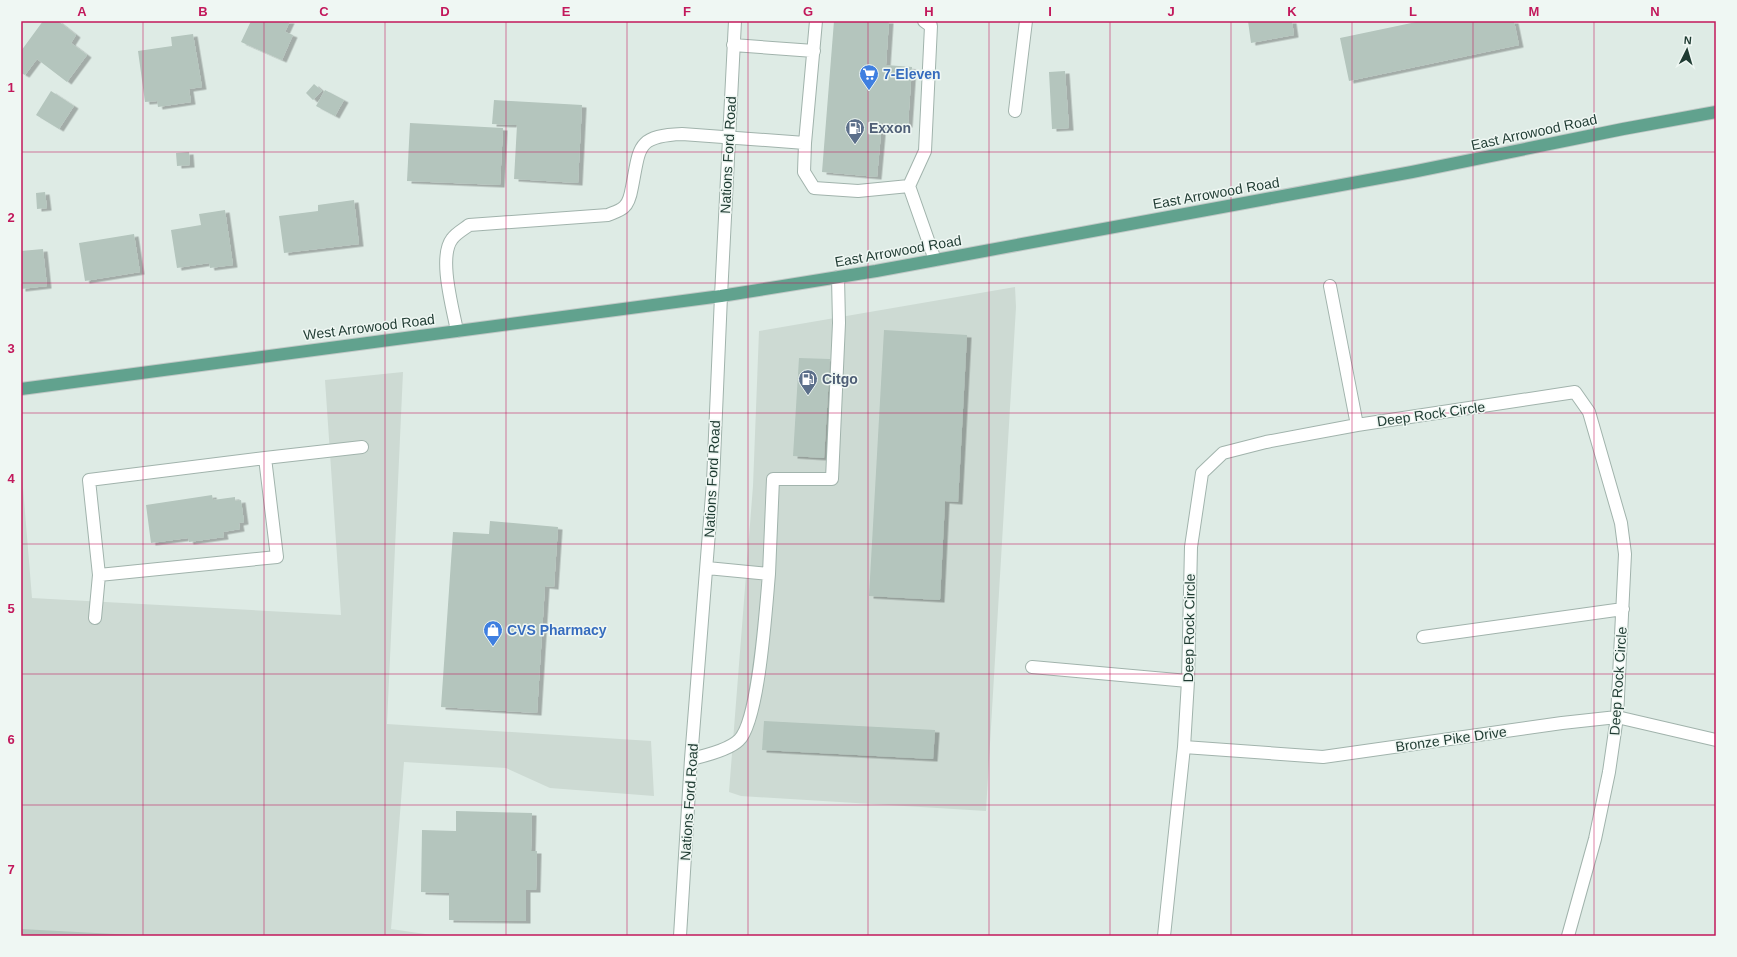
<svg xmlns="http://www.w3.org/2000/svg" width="1737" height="957" viewBox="0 0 1737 957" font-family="Arial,sans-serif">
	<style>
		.built { fill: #cddad3 }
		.building { fill: #b4c5bd; filter: url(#shadow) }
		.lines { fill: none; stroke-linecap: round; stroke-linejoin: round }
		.minor-casing { stroke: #a1b3ac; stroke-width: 14 }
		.major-casing { stroke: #c0c8c6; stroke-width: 14 }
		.minor { stroke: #fff; stroke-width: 12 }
		.major { stroke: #61a28e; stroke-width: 12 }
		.grid { fill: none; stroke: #c2185b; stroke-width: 1; stroke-opacity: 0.55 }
		.labels { text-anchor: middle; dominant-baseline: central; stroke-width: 3; stroke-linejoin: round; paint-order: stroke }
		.shop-label { font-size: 14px; font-weight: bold; fill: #366cbe; stroke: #eff7f3; text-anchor: start }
		.service-label { font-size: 14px; font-weight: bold; fill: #4e5e75; stroke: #eff7f3; text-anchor: start }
		.street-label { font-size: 14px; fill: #1f3b32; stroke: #eff7f3 }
		.neatline { fill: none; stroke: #c2185b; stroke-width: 1.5 }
		.grid-label { font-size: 13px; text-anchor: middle; font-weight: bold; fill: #c2185b }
	</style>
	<defs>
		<filter id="shadow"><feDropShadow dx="4.5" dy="2.5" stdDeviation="0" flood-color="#0004"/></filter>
	</defs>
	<rect width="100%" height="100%" fill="#deebe5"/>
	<path class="built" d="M1015 287 1016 307 986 811 741 796 729 792 753 486 759 331Z
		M403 372 387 724 651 741 654 796 550 788 506 768 404 762 391 929 439 936H21V463L32 598 341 615 325 380Z"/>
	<path class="building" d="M43 21H58L76 35 71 43 87 55 67 82 37 59 25 75 21 73V51Z
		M251 21H290L285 32 293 35 282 60 241 42Z
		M834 21H889L886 65 912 67 908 125 882 123 877 177 822 172Z
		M1248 21H1292L1294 35 1251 43Z
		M1421 21H1514L1519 45 1349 81 1340 38Z
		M193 34 202 87 189 89 191 102 158 107 157 101 145 102 138 51 172 46 171 37Z
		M1065 71 1069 128 1052 129 1049 72Z
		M314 84 322 91 313 100 306 93Z
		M325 90 344 100 335 116 316 106Z
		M51 91 74 106 59 129 36 115Z
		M494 100 582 105 578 183 514 179 517 125 492 124Z
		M410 123 503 128 500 185 407 181Z
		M189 152 190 165 177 166 176 153Z
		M45 192 47 208 37 209 36 193Z
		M354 200 359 244 284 253 279 216 318 211V205Z
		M225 210 233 265 210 268 209 263 177 268 171 230 201 225 199 214Z
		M134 234 140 272 85 281 79 243Z
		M43 249 47 286 21 289V251Z
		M884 330 967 335 958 502 945 501 940 600 869 596Z
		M799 358 830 359 824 458 793 456Z
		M212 495 213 500 235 497V501L241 500 244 522 239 523 240 529 223 532 224 537 189 542 188 538 151 543 146 505Z
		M490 521 558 527 554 587 545 586 537 713 441 707 453 532 489 534Z
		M764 721 935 730 933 759 762 750Z
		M456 811 532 813 531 851H537L536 890H526V921L449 920V893L421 892 422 830 456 831Z
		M21 929 134 935V936H21Z"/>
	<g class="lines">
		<g class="minor-casing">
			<path id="minor" d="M733 45 814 51
				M1015 111 1026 21
				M805 143 804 172 814 188 858 191 909 186 935 260
				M909 186 925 151 931 26 924 21
				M1330 286 1357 425
				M457 331C453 309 438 257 452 239 456 233 464 229 469 225L608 215C612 213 620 211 624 207 629 203 631 193 632 187 640 147 636 136 682 134L805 143 816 21
				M769 574 773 479H832L839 323 838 277
				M99 575 277 557 265 458
				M95 618 99 575 89 480 265 458 362 447
				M1423 637 1623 609
				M1032 667 1188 681
				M1184 747 1323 757 1562 723 1617 717 1716 740
				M691 759C704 756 729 750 739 740 759 721 766 606 769 574L707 568
				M680 936 691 759 713 482 721 296 735 21
				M1164 936 1184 747 1188 681 1191 547 1202 473 1223 453 1266 442 1357 425 1575 392 1589 412 1621 523 1625 554 1617 717 1609 772 1595 839 1568 936"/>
		</g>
		<g class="major-casing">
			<path id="major" d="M21 389 721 296 876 271 1412 172 1623 129 1716 112"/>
		</g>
		<use href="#minor" class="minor"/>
		<use href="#major" class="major"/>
	</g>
	<path class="grid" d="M143 21V936M264 21V936M385 21V936M506 21V936M627 21V936M748 21V936M868 21V936M989 21V936M1110 21V936M1231 21V936M1352 21V936M1473 21V936M1594 21V936M21 152H1716M21 283H1716M21 413H1716M21 544H1716M21 674H1716M21 805H1716"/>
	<defs>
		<g id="supermarket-pin" transform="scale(1)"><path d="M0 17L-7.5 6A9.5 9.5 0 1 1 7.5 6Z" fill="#3f7fe0" stroke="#eff7f3"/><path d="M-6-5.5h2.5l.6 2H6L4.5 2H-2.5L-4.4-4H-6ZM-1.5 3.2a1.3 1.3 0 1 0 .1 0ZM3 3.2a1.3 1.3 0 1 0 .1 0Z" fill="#fff"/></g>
		<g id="fuel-pin" transform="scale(1)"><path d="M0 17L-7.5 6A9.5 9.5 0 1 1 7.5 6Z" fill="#5c6f8a" stroke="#eff7f3"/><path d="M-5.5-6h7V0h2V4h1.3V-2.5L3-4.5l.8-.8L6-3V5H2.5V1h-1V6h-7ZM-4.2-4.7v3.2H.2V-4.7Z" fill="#fff"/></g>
		<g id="shop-pin" transform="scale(1)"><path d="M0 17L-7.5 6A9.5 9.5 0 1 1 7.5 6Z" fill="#3f7fe0" stroke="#eff7f3"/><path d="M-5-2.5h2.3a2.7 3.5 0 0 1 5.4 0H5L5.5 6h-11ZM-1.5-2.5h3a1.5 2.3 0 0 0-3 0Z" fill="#fff"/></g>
	</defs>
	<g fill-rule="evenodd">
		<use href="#supermarket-pin" x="869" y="74"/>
		<use href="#fuel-pin" x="855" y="128"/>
		<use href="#fuel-pin" x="808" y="379"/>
		<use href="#shop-pin" x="493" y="630"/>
	</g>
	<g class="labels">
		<g class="shop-label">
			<text x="883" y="74">7-Eleven</text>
			<text x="507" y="630">CVS Pharmacy</text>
		</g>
		<g class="service-label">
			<text x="869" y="128">Exxon</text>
			<text x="822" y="379">Citgo</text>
		</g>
		<g class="street-label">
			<text transform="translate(1534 132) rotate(-12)">East Arrowood Road</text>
			<text transform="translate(728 155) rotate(-87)">Nations Ford Road</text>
			<text transform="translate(1216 193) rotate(-10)">East Arrowood Road</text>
			<text transform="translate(898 251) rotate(-10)">East Arrowood Road</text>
			<text transform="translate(369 327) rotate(-7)">West Arrowood Road</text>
			<text transform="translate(1431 414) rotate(-8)">Deep Rock Circle</text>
			<text transform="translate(712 479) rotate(-87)">Nations Ford Road</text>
			<text transform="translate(1189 628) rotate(-89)">Deep Rock Circle</text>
			<text transform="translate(1618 681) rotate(-86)">Deep Rock Circle</text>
			<text transform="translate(1451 739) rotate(-8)">Bronze Pike Drive</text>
			<text transform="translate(689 802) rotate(-86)">Nations Ford Road</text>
		</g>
	</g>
	<rect width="1737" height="957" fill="none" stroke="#eff7f3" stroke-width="44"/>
	<g transform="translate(1687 50) rotate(5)" stroke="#eff7f3" stroke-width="3" paint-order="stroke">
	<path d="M0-3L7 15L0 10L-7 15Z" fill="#1f3b32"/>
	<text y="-6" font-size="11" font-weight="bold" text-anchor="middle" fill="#1f3b32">N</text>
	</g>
	<rect x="22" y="22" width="1693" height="913" class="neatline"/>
	<g class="grid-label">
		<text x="82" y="16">A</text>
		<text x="203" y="16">B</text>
		<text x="324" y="16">C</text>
		<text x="445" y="16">D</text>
		<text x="566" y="16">E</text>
		<text x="687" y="16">F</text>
		<text x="808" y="16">G</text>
		<text x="929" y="16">H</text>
		<text x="1050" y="16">I</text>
		<text x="1171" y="16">J</text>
		<text x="1292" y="16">K</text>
		<text x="1413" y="16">L</text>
		<text x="1534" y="16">M</text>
		<text x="1655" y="16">N</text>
		<text x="11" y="92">1</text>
		<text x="11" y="222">2</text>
		<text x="11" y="353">3</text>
		<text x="11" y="483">4</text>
		<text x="11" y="613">5</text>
		<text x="11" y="744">6</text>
		<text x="11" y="874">7</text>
	</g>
</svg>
